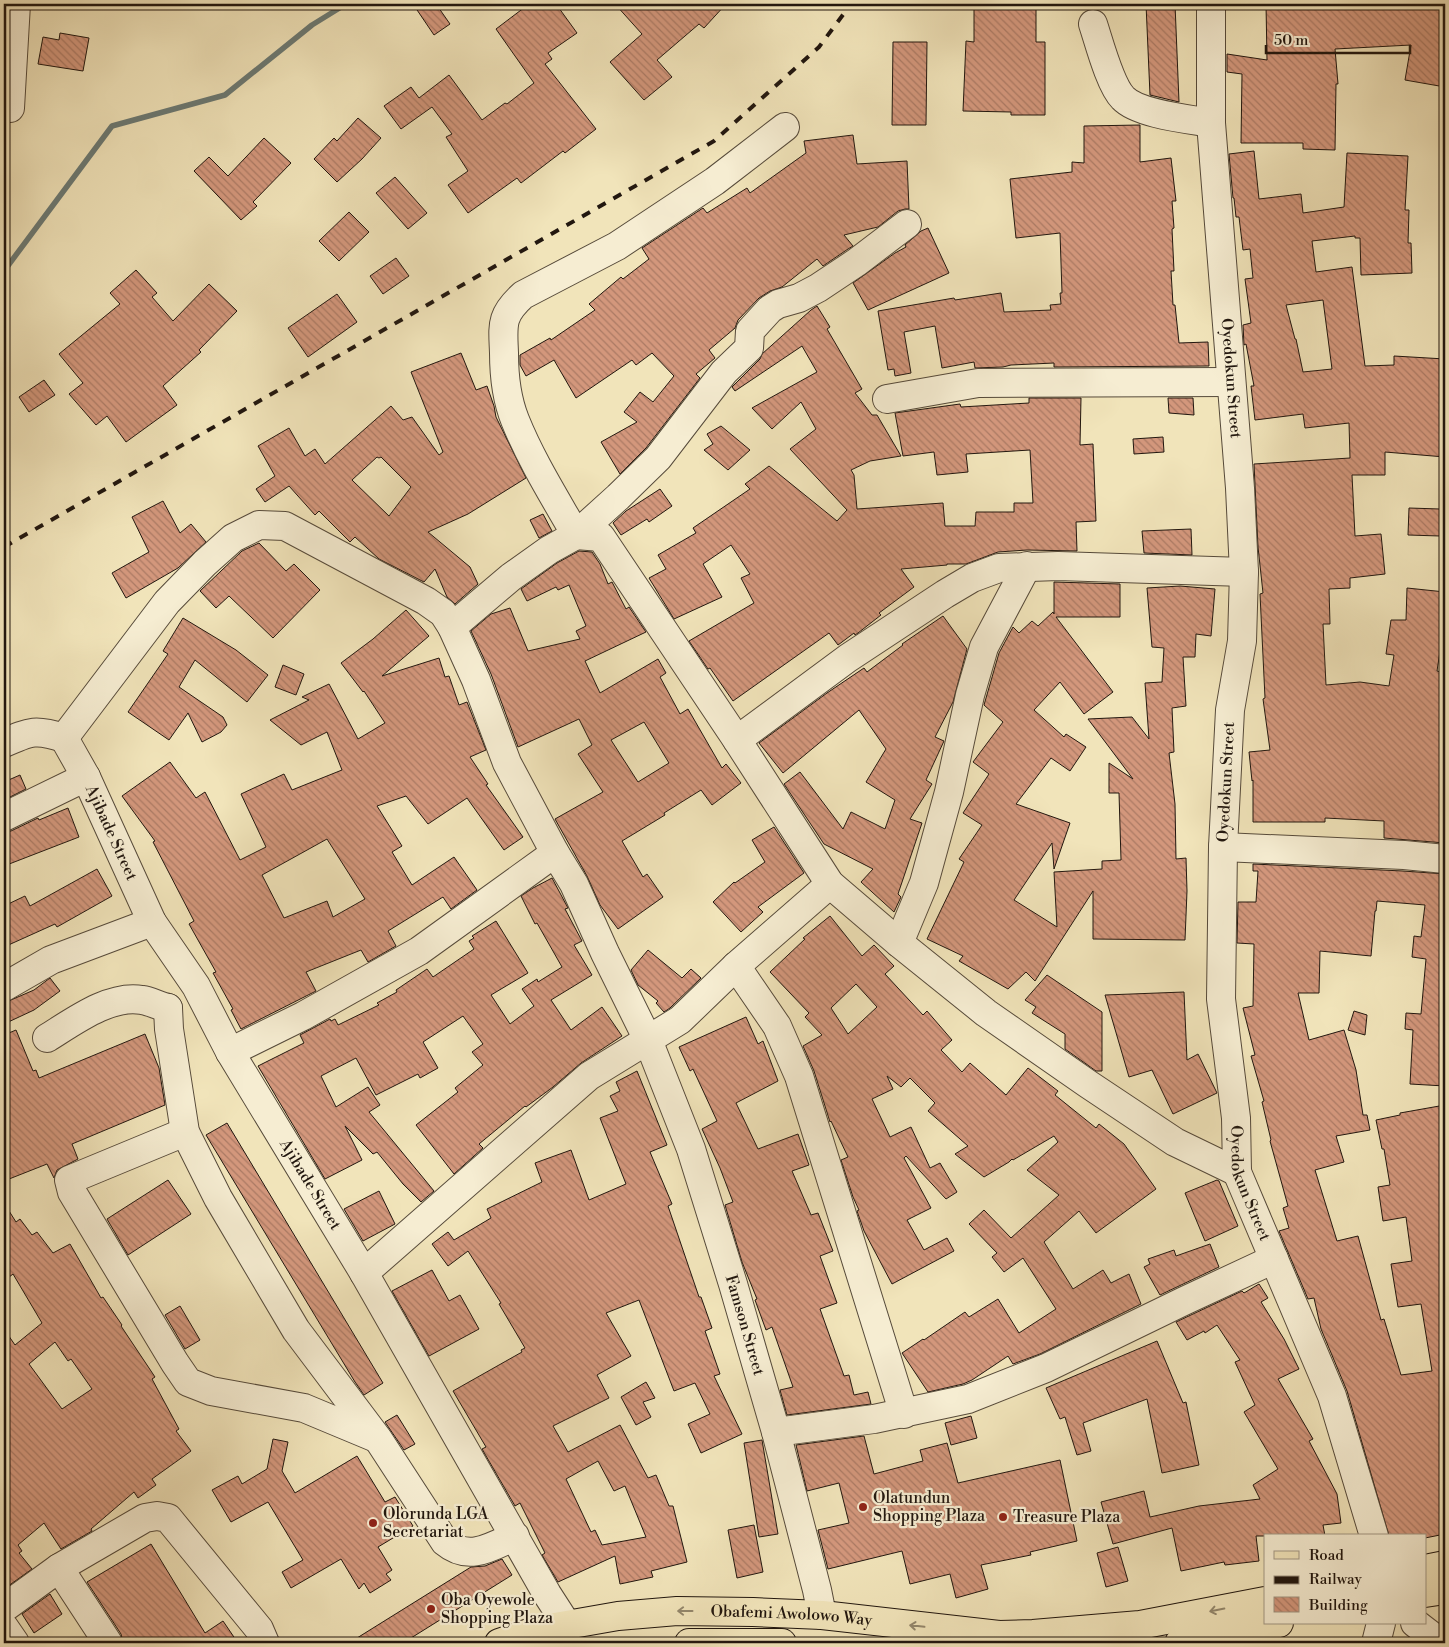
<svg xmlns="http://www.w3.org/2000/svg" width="1449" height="1647" viewBox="0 0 1449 1647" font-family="'Libre Bodoni',serif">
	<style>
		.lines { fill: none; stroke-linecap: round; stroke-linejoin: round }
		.stream { stroke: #6c7a74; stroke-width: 5.5 }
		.building { fill: url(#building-back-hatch); stroke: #22170f; fill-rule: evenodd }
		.minor-casing { stroke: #564a3a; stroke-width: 30 }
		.major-casing { stroke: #22170f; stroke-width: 30 }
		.minor { stroke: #f6edd2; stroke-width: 28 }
		.major { stroke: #f1e4ba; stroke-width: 28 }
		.rail { stroke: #22170f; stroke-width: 4; stroke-dasharray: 9 9; stroke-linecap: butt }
		.oneway { stroke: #94886d }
		.poi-dot { fill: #8f2418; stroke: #f6edd2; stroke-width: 2 }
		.labels { text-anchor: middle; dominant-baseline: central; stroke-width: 4.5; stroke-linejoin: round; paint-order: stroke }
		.street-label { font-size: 16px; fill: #22170f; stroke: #f6edd2 }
		.poi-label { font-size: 16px; fill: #22170f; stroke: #f6edd2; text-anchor: start }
	</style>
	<defs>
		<pattern id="building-back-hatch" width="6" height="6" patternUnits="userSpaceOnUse" patternTransform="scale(1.25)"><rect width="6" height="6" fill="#d3977c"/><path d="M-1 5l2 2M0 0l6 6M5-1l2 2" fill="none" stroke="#ab7a64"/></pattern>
	</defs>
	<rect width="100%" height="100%" fill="#f1e4ba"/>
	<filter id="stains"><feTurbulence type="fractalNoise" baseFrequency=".004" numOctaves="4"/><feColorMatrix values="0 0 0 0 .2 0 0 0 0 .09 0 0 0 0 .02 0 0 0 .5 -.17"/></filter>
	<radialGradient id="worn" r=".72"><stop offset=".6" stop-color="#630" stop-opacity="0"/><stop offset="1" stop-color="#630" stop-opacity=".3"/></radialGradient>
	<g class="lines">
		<path class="stream" d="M4 271 112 126 225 95 312 25 346 4"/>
	</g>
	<path class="building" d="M413 4H436L450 24 434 35Z
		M529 4H556L577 33 548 53 552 59 545 64 596 129 565 153 563 151 521 183 517 178 468 213 448 185 468 171 446 137 452 134 432 107 401 129 384 106 411 87 419 98 449 75 482 120 505 103 507 104 534 83 496 29Z
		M615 4H726L704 28 699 24 657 60 672 77 644 100 610 62 642 34Z
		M974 4H1036V42H1045V115H1011V112L963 111 966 41 974 42Z
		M1146 4H1175L1179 102 1150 95Z
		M1266 4H1445V87L1405 80 1411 45 1335 49 1338 84H1336L1335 150 1303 149V143H1241L1242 74 1227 72V54L1267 60Z
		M60 33 89 38 83 71 38 64 43 37 59 40Z
		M893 42H927L926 125H892Z
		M358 118 381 138 362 159 337 182 314 159 334 138 337 141Z
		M1140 125V162L1171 158 1176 201H1172L1174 228 1172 229 1174 271H1171L1173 305H1175L1179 343 1208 342 1209 366 1054 367V363L1011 365 1003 367 975 368 974 362 942 368 935 326 904 332 911 373 895 376 894 369 888 370 878 311 954 298 955 300 1001 293 1004 312 1051 310 1050 305 1061 304 1060 293H1062L1060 233 1016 238 1010 179 1072 172V162L1084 163V126Z
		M853 135 857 164 907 161 909 209H905L898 211 878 227 844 235 853 246 848 249 823 266 817 259 782 287 770 291 759 298 738 320 735 328 709 350 715 358 696 374 700 378 646 448 620 474 601 442 637 422 624 412 640 392 653 402 674 376 652 353 636 365 632 360 576 398 554 360 526 376 520 365V355L550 338 551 340 595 310 589 304 621 277 623 279 649 259 642 248 703 208 707 213 747 188 750 193 806 153 804 141Z
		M264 138 291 163 253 202 257 206 241 220 194 171 209 157 228 176Z
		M1254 151 1259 199 1301 194 1303 213 1344 207 1347 153 1408 156 1405 210H1409L1408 243H1411L1412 273 1361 275 1360 238H1355V236L1312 241 1316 272 1352 267 1365 366 1394 365V356L1445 359V457L1385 452V475H1352L1355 536 1381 534 1385 574 1350 578V588L1329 589 1330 624H1323L1326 685 1360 682 1389 686 1394 655 1386 654 1391 620H1406L1407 588 1445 592V618L1437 671 1445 673V692L1443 708H1445V843L1384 838V821L1325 818V822H1253V780L1252 781 1249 752 1270 750 1263 699 1265 698 1260 594 1263 593 1258 547 1254 464 1350 458 1349 423 1305 428 1303 414 1255 420 1251 386H1254L1246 344 1244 345 1243 325 1251 323 1245 279 1253 278 1250 249 1243 250 1239 217H1236L1234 198H1233L1229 154ZM1323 300 1332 369 1303 372 1296 339H1295L1286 305Z
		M395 177 427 213 408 229 376 193Z
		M349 212 369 232 339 261 319 241Z
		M928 228 949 273 868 310 853 283 895 253 906 247 905 245 921 231Z
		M396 258 409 276 383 294 370 276Z
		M136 270 157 293 152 297 173 321 209 284 237 311 199 350 201 352 163 386 177 405 126 442 107 416 96 425 69 394 83 383 59 354 120 304 110 293Z
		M337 294 357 322 308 357 288 328Z
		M817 306 830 327 827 329 862 389 855 393 872 415H877L901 456 870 461 851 470 854 475 857 509 943 503 945 526H975L976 512H1014V503H1033L1030 450 966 454 968 472 937 475 934 452 903 456 895 413 960 404 961 407 1029 403V398H1081L1080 445 1093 444 1096 521 1076 522 1077 551 1027 550 998 552 966 564H947V565L901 569 914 587 879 613 881 615 858 633 855 635 854 633 838 645 829 633 733 701 710 668 708 669 689 641 754 603 741 578 750 574 731 545 703 564 722 597 674 619 649 578 666 569 658 555 696 533 693 528 750 489 745 484 769 466 837 521 847 510 790 449 816 429 801 402 772 429 752 408 817 372 802 346 735 391 732 387 760 359 762 354 811 310Z
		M461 353 476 390 487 386 494 406 496 417 526 478 468 514 428 532 470 567 478 584 455 604 447 597 435 569 424 582 379 559 355 537 350 542 319 511 315 515 289 486 265 502 256 489 275 476 258 446 289 428 305 456 315 449 325 464 391 406 403 420 412 417 439 455 443 452 411 372ZM377 457 379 458 381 457 411 487 389 516 352 480Z
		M44 380 55 395 29 412 19 397Z
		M1168 398H1193L1194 415 1169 413Z
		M721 426 750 450 728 470 704 450 713 444 707 434Z
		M1163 437 1164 452 1134 454 1133 439Z
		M660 489 672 506 649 522 647 519 621 535 613 523 626 511Z
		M163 501 180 533 191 524 206 542 178 568 126 598 112 573 149 552 132 517Z
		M1409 508 1440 509V516H1445V533L1440 532V536L1408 535Z
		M543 514 552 531 539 538 530 520Z
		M1191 529 1192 555 1144 553 1142 531Z
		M259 543 286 571 294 564 320 590 273 638 229 596 216 608 200 591 242 551Z
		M579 551 592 552 600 564 608 584 612 582 626 609 629 607 646 632 585 661 600 693 658 659 666 673 660 677 680 714 688 709 722 768 726 764 741 783 712 805 701 790 664 813 665 815 622 841 643 877 647 874 663 897 618 929 600 905 587 876 555 819 603 792 578 754 592 745 579 719 518 747 491 674 471 631 491 614 510 608 528 651 580 639 576 631 586 626 569 585 558 590 556 587 527 601 521 589 557 563ZM644 722 669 763 638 782 611 740Z
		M1054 582 1120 584V617H1056L1113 692 1084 714 1060 682 1034 710 1064 737 1066 734 1086 747 1070 771 1051 758 1016 804 1070 823 1054 869 1052 843 1014 900 1057 927 1054 872 1102 869V861L1121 860 1119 793H1109V763L1133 779 1088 719 1132 717 1149 739 1145 683 1162 682 1164 648 1152 647 1147 588 1180 586 1215 589 1211 636 1196 634 1195 657H1183L1186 706 1172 708 1174 752 1169 753 1175 804 1176 859 1186 858 1187 891 1185 940 1093 939V891L1035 981 1026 972 1008 989 959 961 963 956 927 939 964 862 959 859 982 825 963 813 989 774 973 762 1003 722 984 705 999 653 1013 627 1019 633 1032 621 1038 626 1053 612 1054 614Z
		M406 610 429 636 382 676 439 658 445 677 449 676 459 705 467 702 486 750 470 757 488 784 486 785 523 837 504 850 467 798 428 824 406 796 377 806 402 846 392 852 412 885 454 857 477 890 451 909 443 897 388 931 396 946 368 962 361 950 306 972 316 991 241 1029 231 1010 233 1009 213 973 216 972 189 924 194 921 153 842 155 841 122 796 170 762 196 798 205 792 240 860 266 847 241 794 284 774 292 790 342 770 327 732 301 745 270 720 309 700 302 697 329 684 358 739 385 723 364 691 363 692 341 663 373 639ZM327 839 365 899 333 917 327 901 284 918 262 875Z
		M943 616 967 649 953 702 935 737 944 741 926 780 932 784 910 819 922 823 898 894 901 897 894 912 861 882 873 869 824 844 784 784 800 772 843 829 851 812 885 829 895 800 866 782 886 749 859 710 783 773 759 743 827 693 864 668 867 672 903 645 902 644Z
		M183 618 236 650 268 675 247 702 195 660 179 687 223 717 227 725 221 732 202 742 188 713 169 740 128 712 168 654 163 651Z
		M283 665 304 674 296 695 275 687Z
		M20 775 26 789 4 800V782Z
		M68 808 79 837 4 866V832L11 831 38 818 39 820Z
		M774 827 804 873 758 907 763 912 741 932 713 902 734 882 735 883 765 862 752 840Z
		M1253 864 1403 871 1445 874V1086L1410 1084 1413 1030 1405 1029 1406 1013 1421 1014 1426 959 1412 957 1414 936 1421 937 1425 905 1377 901 1376 911H1375L1371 956 1320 951 1319 993H1298L1309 1040 1344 1030 1356 1070 1363 1115H1367L1370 1130 1336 1136 1344 1162 1315 1170 1337 1241 1358 1236 1381 1320 1384 1319 1401 1375 1432 1371 1421 1304 1398 1307 1391 1264 1412 1261 1406 1217 1383 1221 1378 1187 1390 1185 1384 1149H1382L1376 1120 1400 1115V1113L1445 1105V1534L1425 1538V1536H1389L1347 1391 1321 1329 1314 1298 1308 1299 1279 1231 1289 1228 1283 1208 1288 1206 1270 1141 1271 1140 1262 1102 1264 1101 1251 1056 1255 1055 1243 1008 1253 1006 1254 944 1237 943 1238 902H1256L1258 871H1253Z
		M97 869 112 896 57 927 55 924 4 947V906L25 896 30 906Z
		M552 878 568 908 565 909 582 941 574 945 592 975 551 1000 571 1030 602 1007 622 1036 581 1063 553 1087 526 1107 525 1106 479 1144 483 1148 454 1174 416 1125 458 1092 455 1088 483 1065 472 1052 483 1044 463 1016 423 1042 438 1068 420 1078 418 1074 376 1095 356 1058 321 1076 336 1107 368 1087 380 1105 369 1112 434 1191 421 1202 403 1184 377 1152 373 1154 345 1126 362 1160 325 1179 258 1066 304 1043 300 1035 330 1019 331 1021 335 1019 338 1025 379 1005 377 1003 397 992 396 990 427 969 433 977 474 949 469 941 474 938 472 936 496 921 528 973 491 995 510 1024 534 1006 522 989 537 979 538 982 562 967 537 923 535 924 521 896 533 888Z
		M830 916 862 956 874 945 894 966 885 974 923 1015 927 1011 952 1040 941 1050 962 1072 970 1063 1006 1095 1028 1068 1058 1091 1055 1095 1096 1128 1099 1124 1124 1144 1156 1189 1096 1233 1079 1211 1044 1242 1073 1289 1103 1270 1111 1283 1129 1274 1141 1304 1040 1354 1013 1364 1008 1356 972 1380 963 1384 928 1392 902 1353 923 1339 924 1340 965 1312 969 1317 998 1299 1019 1333 1056 1309 1023 1258 1004 1272 992 1257 997 1253 969 1224 984 1210 1011 1238 1059 1195 1027 1170 1058 1142 1054 1136 1013 1160 1012 1159 1009 1162 984 1177 955 1154 968 1146 928 1111 935 1103 910 1078 901 1087 887 1076 893 1089 872 1099 890 1137 911 1127 930 1168 940 1163 957 1192 946 1199 906 1156 904 1158 931 1208 907 1220 924 1250 947 1238 954 1251 892 1284 864 1231 857 1211 859 1210 853 1197 841 1160 848 1157 831 1121 830 1122 814 1071 803 1046 822 1035 805 1017 809 1013 770 972 805 939 803 938ZM856 984 877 1007 848 1034 831 1008Z
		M648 950 682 978 691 969 701 978 670 1008 664 1012 656 1003 658 1001 638 985 631 970Z
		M1047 975 1102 1012V1071H1096L1065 1049V1034L1032 1013 1036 1007 1025 1000Z
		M50 978 60 991 34 1010 4 1024V1003L34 990Z
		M1184 992 1187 1060 1198 1054 1217 1093 1173 1114 1152 1070 1129 1077 1105 995Z
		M1354 1011 1367 1015 1365 1035 1348 1030Z
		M746 1017 758 1044 763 1041 778 1081 736 1103 758 1149 798 1134 809 1165 792 1171 811 1215 818 1213 833 1251 820 1256 837 1303 820 1309 844 1376 849 1375 854 1395 868 1392 871 1404 787 1415 780 1390 793 1387 772 1327 766 1330 755 1300 757 1299 742 1262 725 1205 733 1202 720 1168 702 1129 717 1121 693 1069 690 1071 679 1047Z
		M16 1030 33 1071 36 1070 39 1078 145 1034 159 1068 165 1105 72 1144 78 1159 57 1170 54 1178 47 1164 4 1181V1035Z
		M637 1071 667 1145 650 1152 672 1204 668 1206 699 1297H701L712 1328 705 1331 720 1374 714 1376 742 1434 701 1453 688 1424 710 1414 695 1383 674 1391 639 1300 606 1313 631 1356 597 1375 609 1398 553 1426 568 1452 620 1425 648 1478 656 1475 669 1506H673L687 1562 651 1571 653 1577 620 1584 615 1556 558 1582 542 1555 545 1553 520 1503 515 1506 482 1449 486 1447 453 1391 522 1352 521 1350 525 1348 499 1304 501 1303 468 1251 448 1266 432 1244 448 1232 454 1240 491 1218 487 1209 542 1182 535 1163 571 1150 589 1200 626 1184 600 1118 618 1111 610 1096 620 1091 616 1082ZM598 1461 614 1491 625 1486 646 1537 602 1545 595 1530 591 1532 566 1479Z
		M227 1123 383 1383 364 1395 355 1382 206 1135Z
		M168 1180 191 1214 128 1255 107 1219Z
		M1217 1180 1219 1181 1238 1226 1205 1241 1185 1193Z
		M379 1191 395 1224 363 1241 344 1209Z
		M4 1203 16 1222 20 1219 32 1235 37 1232 53 1253 70 1244 101 1298 103 1297 122 1325 121 1326 155 1377 152 1379 179 1429 176 1431 191 1451 152 1479 156 1485 138 1498 134 1492 91 1529 92 1531 61 1549 44 1523 18 1545 22 1551 19 1553 32 1569 4 1589V1329L15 1345 42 1323 13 1274 4 1281ZM55 1342 68 1361 71 1359 92 1389 62 1409 29 1364Z
		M1210 1244 1219 1267 1160 1295 1144 1267 1150 1264 1148 1259 1174 1250 1176 1256Z
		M432 1270 449 1301 460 1295 479 1329 429 1356 392 1291Z
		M1259 1284 1268 1298 1261 1302 1284 1339 1299 1369 1278 1379 1313 1439 1309 1441 1337 1494 1341 1523 1323 1525 1325 1536H1256L1259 1561 1225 1565 1224 1562 1181 1571 1172 1528 1113 1544 1101 1502 1144 1491 1150 1517 1199 1506 1260 1499 1253 1485 1278 1469 1244 1412 1255 1405 1235 1362 1240 1360 1217 1325 1205 1333 1204 1331 1187 1340 1176 1322 1242 1291 1244 1293Z
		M180 1306 200 1340 185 1349 165 1315Z
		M1157 1341 1183 1403 1186 1402 1199 1465 1162 1473 1147 1399 1083 1423 1091 1451 1077 1455 1065 1417 1060 1419 1046 1388Z
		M646 1382 655 1398 643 1402 651 1417 636 1425 621 1397Z
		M397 1415 415 1444 404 1450 385 1422Z
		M971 1416 977 1438 951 1445 945 1423Z
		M864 1436 874 1474 923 1461 920 1450 947 1443 958 1483 1060 1460 1077 1541 1030 1552 1031 1555 981 1565 988 1589 956 1598 950 1574 910 1584 902 1551 828 1569 818 1530 849 1523 839 1483 807 1491 796 1445Z
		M273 1439 288 1442 282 1471 295 1493 357 1456 385 1502 395 1497 413 1526 378 1547 392 1570 386 1574 391 1580 370 1593 364 1583 359 1589 341 1559 291 1588 282 1572 303 1560 268 1502 231 1522 212 1490 238 1476 242 1484 267 1469Z
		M762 1440 778 1534 759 1537 744 1443Z
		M754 1525 763 1572 737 1578 728 1530Z
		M151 1544 205 1633 223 1621 238 1643H123L121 1634 87 1582Z
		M1118 1547 1128 1581 1106 1587 1097 1553Z
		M502 1559 512 1575 403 1643H349L471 1567 485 1566Z
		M50 1594 62 1614 34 1633 22 1614Z"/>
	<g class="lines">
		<g class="minor-casing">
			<g id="minor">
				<path id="s1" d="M1211 4V123L1240 488 1244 572 1242 641 1230 710 1223 847 1221 999 1236 1118 1237 1172 1332 1396 1374 1536"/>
				<path d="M1093 24C1099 42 1110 85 1123 98 1138 114 1188 119 1211 123"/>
				<path d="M10 108 16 4"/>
				<path d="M785 127 715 181 617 246 523 295C500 316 503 325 504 353 504 375 507 400 515 420 531 460 555 498 576 535L601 537 737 740 830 884 899 943 986 1013 1088 1084 1175 1142 1237 1172"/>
				<path d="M887 399 978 383 1230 382"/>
				<path d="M452 627 511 577 549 550 576 535 618 497 658 458 724 372 749 348 750 331 770 309 778 304 799 298 818 288 857 262 907 224"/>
				<path id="s2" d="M64 738 167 602 205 563 233 538 259 525 285 526 426 601 443 613 452 627 476 680 507 763 555 853 574 884 605 953 648 1040 691 1149 733 1284 776 1432 817 1590 822 1615"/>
				<path id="s3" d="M64 738 86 777 152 922 196 986 230 1052 364 1273 547 1594 567 1625"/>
				<path d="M737 740 848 658 945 594 972 578 999 568 1058 566 1244 572"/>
				<path d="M4 743C31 731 36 729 64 738"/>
				<path d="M4 817 86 777"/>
				<path d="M1223 847 1404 855 1445 859"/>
				<path d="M899 943 924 883 949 792 970 695 984 647 1027 566"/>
				<path d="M736 966 777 1026 799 1076 904 1414"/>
				<path d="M4 987 51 960 152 922"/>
				<path d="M168 1008 169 1029 185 1132 218 1198 296 1330 378 1439 445 1542C469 1562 491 1547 515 1536"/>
				<path d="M47 1038C73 1022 110 994 142 1000 150 1001 159 1006 168 1008"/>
				<path d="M230 1052 303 1016 419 951 555 853"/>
				<path d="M185 1132 69 1180 72 1192 175 1363 188 1382 211 1391 304 1408 376 1438"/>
				<path d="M364 1273 589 1076 680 1020 736 966 830 884"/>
				<path d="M776 1432 874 1419 968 1399 1046 1368 1184 1301 1274 1259"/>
				<path d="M59 1568 108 1643"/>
				<path d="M4 1608 59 1568 145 1518 157 1516 168 1518 259 1629 265 1643"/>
				<path d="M1415 1623 1441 1643"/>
				<path d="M4 1627 15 1643"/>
				<path d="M1376 1643 1381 1623"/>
			</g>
		</g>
		<g class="major-casing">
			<g id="major">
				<path d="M1425 1569 1445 1565"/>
				<path d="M1425 1593 1445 1590"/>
				<path id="s4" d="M499 1643 538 1630 618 1616 677 1611 753 1612 822 1615 999 1635 1033 1634 1140 1625 1265 1601"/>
				<path d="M689 1643H782"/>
				<path d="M1179 1643 1279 1623"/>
			</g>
		</g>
		<use href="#minor" class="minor"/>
		<use href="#major" class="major"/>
		<path class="rail" d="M4 547 714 141 819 47 851 4"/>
	</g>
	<defs><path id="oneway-shaft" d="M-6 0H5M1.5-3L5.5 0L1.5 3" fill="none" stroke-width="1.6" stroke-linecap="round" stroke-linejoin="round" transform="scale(1.25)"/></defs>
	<g class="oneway">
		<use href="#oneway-shaft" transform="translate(1217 1610) rotate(169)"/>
		<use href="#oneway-shaft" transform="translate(685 1611) rotate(-180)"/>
		<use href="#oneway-shaft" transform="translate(917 1626) rotate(-174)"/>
	</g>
	<g class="poi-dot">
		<circle cx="863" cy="1507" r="5"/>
		<circle cx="1003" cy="1517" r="5"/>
		<circle cx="373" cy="1523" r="5"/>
		<circle cx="431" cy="1609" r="5"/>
	</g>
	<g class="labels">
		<g class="street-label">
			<text stroke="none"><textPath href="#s1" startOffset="375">Oyedokun Street</textPath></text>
			<text transform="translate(1226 782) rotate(-87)">Oyedokun Street</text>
			<text stroke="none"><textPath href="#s3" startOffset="106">Ajibade Street</textPath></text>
			<text stroke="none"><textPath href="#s1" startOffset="1185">Oyedokun Street</textPath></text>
			<text stroke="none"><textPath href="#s3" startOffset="511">Ajibade Street</textPath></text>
			<text stroke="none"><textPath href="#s2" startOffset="1274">Famson Street</textPath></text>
			<text stroke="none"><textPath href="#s4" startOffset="296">Obafemi Awolowo Way</textPath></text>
		</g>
		<g class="poi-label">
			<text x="873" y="1498">Olatundun<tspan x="873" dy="18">Shopping Plaza</tspan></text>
			<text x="383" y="1514">Olorunda LGA<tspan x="383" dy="18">Secretariat</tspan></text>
			<text x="1013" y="1517">Treasure Plaza</text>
			<text x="441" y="1600">Oba Oyewole<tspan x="441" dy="18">Shopping Plaza</tspan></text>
		</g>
	</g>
	<rect width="1449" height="1647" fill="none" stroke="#f1e4ba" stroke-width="20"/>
	<rect x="5" y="5" width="1439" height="1637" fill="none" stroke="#22170f" stroke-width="2.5"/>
	<rect x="10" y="10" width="1429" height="1627" fill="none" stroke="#22170f"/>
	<rect x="1264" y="1534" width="162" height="90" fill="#f6edd2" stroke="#a19784"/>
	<rect x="1274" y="1551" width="25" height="8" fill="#f1e4ba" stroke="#a19784"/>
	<text x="1309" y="1560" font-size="15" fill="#22170f">Road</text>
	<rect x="1274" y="1576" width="25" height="8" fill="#22170f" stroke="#a19784"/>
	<text x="1309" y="1584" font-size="15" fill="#22170f">Railway</text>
	<rect x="1274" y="1597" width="25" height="15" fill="url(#building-back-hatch)" stroke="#a19784"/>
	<text x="1309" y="1610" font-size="15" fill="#22170f">Building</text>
	<path d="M1266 45v8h144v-8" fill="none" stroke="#22170f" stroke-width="2.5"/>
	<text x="1274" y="45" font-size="15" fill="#22170f" stroke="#f6edd2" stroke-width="4" paint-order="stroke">50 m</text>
	<rect width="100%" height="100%" filter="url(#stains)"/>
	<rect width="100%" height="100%" fill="url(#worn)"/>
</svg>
